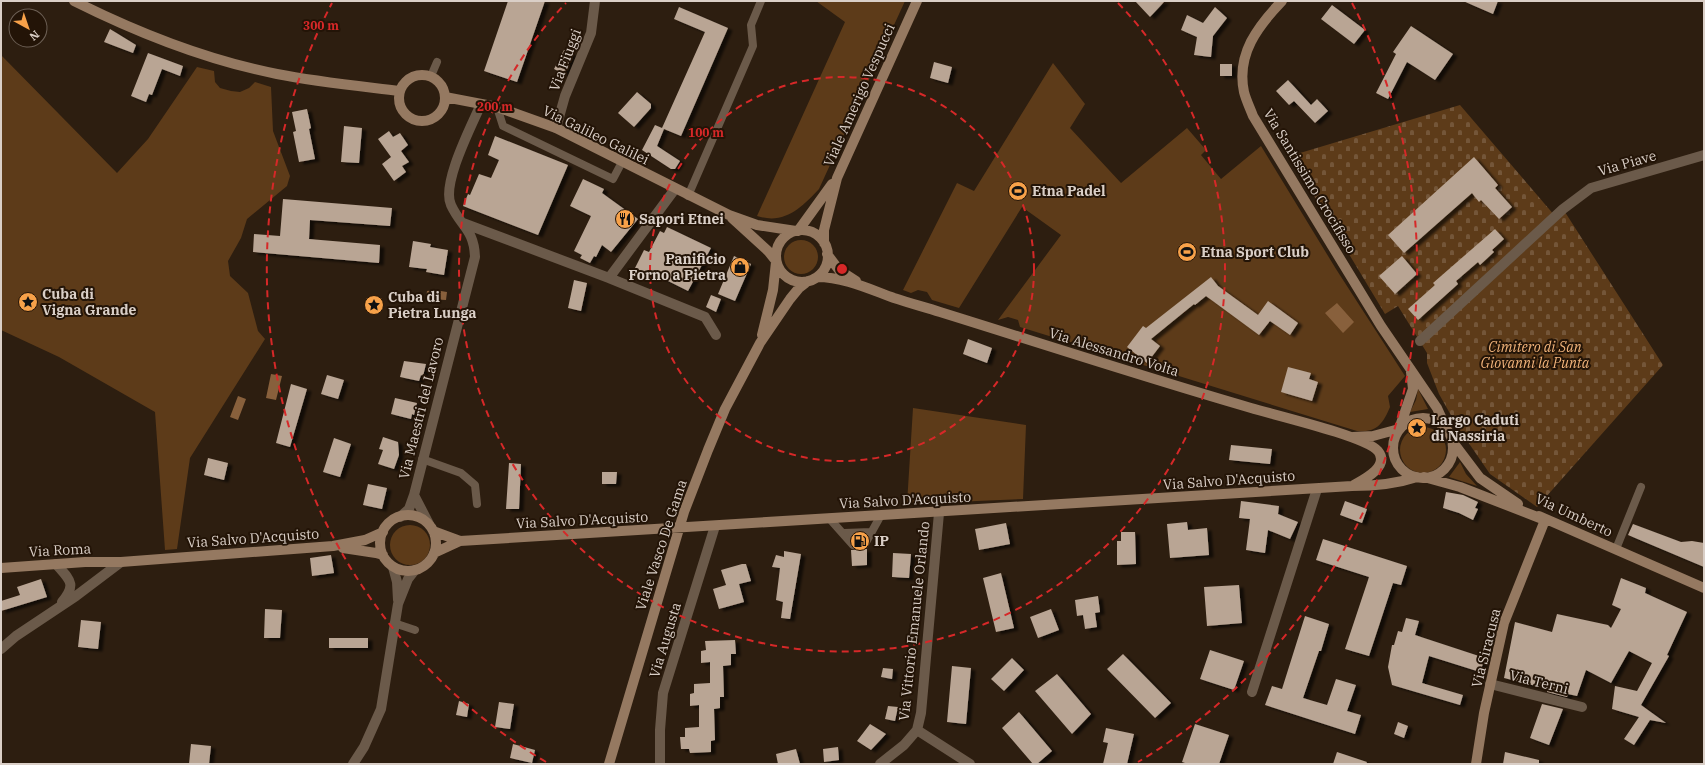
<svg xmlns="http://www.w3.org/2000/svg" width="1705" height="765" viewBox="0 0 1705 765" font-family="'IBM Plex Serif',serif">
	<style>
		.green { fill: #5d3b19 }
		.cemetery { fill: url(#cemetery-stones) }
		.water { fill: #88603c }
		.building { fill: #b9a594; filter: url(#shadow) }
		.lines { fill: none; stroke-linecap: round; stroke-linejoin: round }
		.lane { stroke: #6b5a4a; stroke-width: 8 }
		.street { stroke: #6b5a4a; stroke-width: 10 }
		.secondary { stroke: #957961; stroke-width: 10 }
		.ring { fill: none; stroke: #d62828; stroke-width: 2; stroke-dasharray: 7 5 }
		.labels { text-anchor: middle; dominant-baseline: central; stroke-width: 4; stroke-linejoin: round; paint-order: stroke }
		.street-label { font-size: 14px; fill: #dacfc7; stroke: #231407 }
		.poi-label { font-size: 14px; font-weight: bold; fill: #dacfc7; stroke: #231407; text-anchor: start }
		.park-label { font-size: 14px; font-style: italic; fill: #f1b37a; stroke: #231407 }
		.centre { fill: #d62828; stroke: #231407; stroke-width: 2 }
		.ring-label { font-size: 12px; text-anchor: middle; font-weight: bold; fill: #d62828; stroke: #231407; stroke-width: 4; stroke-linejoin: round; paint-order: stroke }
	</style>
	<defs>
		<pattern id="cemetery-stones" width="16" height="16" patternUnits="userSpaceOnUse"><rect width="16" height="16" fill="#5d3b19"/><path d="M2 7V4a2 2 0 0 1 4 0v3zM10 15v-3a2 2 0 0 1 4 0v3z" fill="#745639"/></pattern>
		<filter id="shadow"><feDropShadow dx="4.5" dy="2.5" stdDeviation="1" flood-color="#0009"/></filter>
	</defs>
	<rect width="100%" height="100%" fill="#2d1e10"/>
	<path class="green" d="M816 1H905L819 189C802 207 785 225 757 216L845 22Z
		M1 55 117 173 148 139 197 67 214 71 215 82 220 88 231 91 240 92 249 88 255 82 271 87 273 131 290 176 287 186 247 219 241 238 228 261 230 276 248 293 258 331 265 339 190 458 177 549 165 550 155 412 59 357 1 330Z
		M1053 63 1085 104 1070 128 1121 183 1187 128 1206 150 1201 155 1221 179 1261 146 1336 269 1405 376 1388 396 1390 407C1383 424 1376 433 1357 431L1020 327 1018 320 1008 317 998 320 1061 235 1022 207 959 308 932 300 927 292 918 290 911 293 903 290 957 183 974 191Z
		M784 257a17 17 0 1 1 34 0a17 17 0 1 1-34 0Z
		M1418 389 1428 409 1410 412 1416 400Z
		M913 408 1026 425 1023 499 907 504Z
		M1400 450a23 23 0 1 1 46 0a23 23 0 1 1-46 0Z
		M1460 462 1466 474 1477 486 1449 477Z
		M390 545a20 20 0 1 1 40 0a20 20 0 1 1-40 0Z"/>
	<path class="cemetery" d="M1460 105 1555 216 1563 209 1663 365 1537 507 1490 474 1457 426 1439 394 1427 363V353L1398 306 1385 314 1290 156Z"/>
	<path class="water" d="M435 290 447 292 446 300 426 299 427 291Z
		M1337 303 1354 322 1343 333 1325 313Z
		M271 374 282 376 276 400 266 398Z
		M238 396 246 399 238 420 230 417Z"/>
	<path class="building" d="M508 1H545L517 82 484 71Z
		M1135 1H1165L1150 17Z
		M1463 1H1498L1493 14Z
		M1332 5 1365 30 1354 44 1321 19Z
		M679 7 728 28 681 136 664 129 657 146 680 161 675 169H671L642 150 655 125 662 128 705 32 674 19Z
		M1215 7 1227 18 1213 36 1211 57 1194 55 1197 37 1181 30 1187 15 1203 23Z
		M1411 26 1453 54 1435 80 1407 62 1388 99 1376 93 1396 54 1393 52Z
		M110 29 136 45 133 53 104 42Z
		M564 50 573 54 564 74 554 69Z
		M148 53 183 66 180 76 162 69 152 95 149 94 146 102 131 96Z
		M934 62 952 67 948 83 930 78Z
		M1220 64H1232V76H1220Z
		M1288 80 1311 105 1317 99 1328 111 1315 123 1294 101 1289 105 1276 91Z
		M637 92 651 104V108L634 127 618 113Z
		M307 109 311 128 309 129 315 159 299 162 293 132 296 131 292 112Z
		M344 126 362 128 359 163 341 162Z
		M389 131 393 137 400 133 408 145 401 151 409 162 402 166 406 172 394 181 382 164 391 157 378 139Z
		M495 136 568 165 538 235 463 206 468 194 470 195 479 174 491 178 499 160 488 155Z
		M1474 157 1498 185 1495 188 1512 207 1499 219 1481 200 1479 202 1472 193 1404 253 1388 235Z
		M583 179 604 189 602 193 638 219 611 252 602 245 596 257 594 256 590 263 580 258 582 255 574 251 591 216 570 206Z
		M283 199 392 208 390 226 310 220 309 239 380 245 379 263 253 252 254 234 280 236Z
		M667 227 711 248 688 291 654 274 653 276 635 268 644 250 649 252 660 231 664 233Z
		M1495 229 1504 239 1492 250 1494 252 1480 265 1478 262 1456 281 1458 284 1418 320 1408 309 1435 285 1433 283Z
		M413 241 431 244 430 247 448 250 444 275 426 272 427 269 409 267Z
		M734 256 751 264 735 301 718 294Z
		M1402 256 1417 274 1395 294 1379 276Z
		M1211 277 1218 286 1258 315 1268 301 1298 323 1290 335 1270 321 1259 335 1206 296 1195 305 1194 304 1151 339 1160 346 1147 363 1127 347 1143 326 1146 328Z
		M574 280 587 283 581 311 568 308Z
		M711 295 721 299 716 312 706 307Z
		M968 339 992 348 987 363 963 354Z
		M404 361 426 364 423 376 421 375 419 381 400 377Z
		M1288 367 1311 373 1309 379 1318 382 1312 401 1281 392Z
		M327 375 344 380 338 399 321 394Z
		M291 384 307 389 290 447 276 443Z
		M395 398 417 403 414 415 412 414 411 419 391 414Z
		M383 437 398 442 399 455 394 469 378 464 383 450 379 449Z
		M334 438 351 444 340 477 323 472Z
		M1231 445 1272 449 1270 464 1229 460Z
		M208 458 228 463 224 480 204 475Z
		M509 463 521 464 519 509H506Z
		M602 472H617L616 484H602Z
		M368 484 387 488 382 509 363 505Z
		M1446 492 1463 495 1478 502 1475 508 1478 509 1473 520 1459 513 1443 508Z
		M1241 501 1279 506 1278 514 1298 522 1290 539 1268 530 1265 553 1246 550 1250 519 1239 518Z
		M1345 501 1367 509 1362 523 1340 515Z
		M1187 522 1188 530 1207 528 1209 555 1170 558 1167 524Z
		M1006 523 1010 544 979 550 975 529Z
		M1633 524 1681 542 1692 541 1704 543V567L1628 535Z
		M1121 532H1135L1136 564 1117 565V541H1121Z
		M1323 539 1407 566 1401 585 1393 583 1369 656 1345 649 1369 577 1316 560Z
		M867 549V565L852 566 851 550Z
		M784 551 801 554 790 619 781 618 783 602 776 600 780 568 772 567 776 555 784 557Z
		M893 553 911 554 909 578 892 577Z
		M331 555 334 573 312 576 310 558Z
		M742 564H746L751 581 739 584 744 602 719 609 713 589 726 585 721 570Z
		M1001 573 1014 628 996 632 983 578Z
		M1621 578 1646 588 1645 593 1687 612 1667 655 1669 656 1641 705 1666 723 1650 720 1634 745 1624 739 1639 717 1612 709 1615 686 1637 691 1652 663 1629 651 1611 683 1586 670 1577 696 1568 694 1567 697 1547 692 1548 689 1504 678 1515 622 1552 632 1557 614 1608 625 1611 628 1621 609 1612 605Z
		M41 579 47 597 1 611V601L20 595 17 587Z
		M1239 585 1242 623 1207 626 1204 587Z
		M1098 596 1100 612 1095 613 1097 627 1085 629 1083 615 1077 616 1075 600Z
		M265 609 282 610 280 638H264Z
		M1051 609 1059 630 1038 638 1030 617Z
		M1305 616 1329 624 1321 651H1319L1303 698 1327 705 1336 679 1356 685 1347 711 1361 715 1355 734 1265 705 1272 686 1282 689Z
		M1406 618 1419 621 1415 635 1485 658 1480 672 1429 656 1422 683 1463 695 1460 705 1392 685 1388 667 1392 645H1394L1398 631 1402 632Z
		M81 620 101 622 98 649 78 647Z
		M329 638H368V648H329Z
		M735 640 736 654H731V665L723 666 724 697H720V708L714 709 715 740 711 741V752L690 753 689 749H681L680 737H685V728L699 727V705L690 706V694L694 693V684L710 683V662L701 663V651L706 650 705 641Z
		M1210 650 1244 661 1234 690 1200 679Z
		M1123 654 1171 703 1155 718 1107 669Z
		M1012 658 1024 670 1004 691 991 679Z
		M952 666 971 668 966 724 947 722Z
		M883 668 893 669 892 679 881 677Z
		M1057 674 1091 714 1072 734 1035 691Z
		M459 701 469 704 467 717 456 715Z
		M499 702 514 704 510 729 495 727Z
		M1542 704 1563 709 1549 745 1530 738Z
		M888 706 898 707 895 721 885 719Z
		M1019 712 1052 751 1037 764H1033L1002 728Z
		M1398 722 1408 726 1404 738 1394 734Z
		M870 724 886 734 871 750 857 741Z
		M1195 724 1229 735 1219 764H1188L1182 762Z
		M1106 728 1134 734 1127 764H1103L1108 743 1103 742Z
		M191 744 211 746 209 764H189Z
		M513 744 535 750 532 763 510 758Z
		M838 747 839 760 824 762 823 749Z
		M796 749 800 764H778L776 754Z
		M1337 752 1367 762 1366 764H1333Z
		M1505 752 1539 760V764H1503Z"/>
	<g class="lines">
		<path class="lane" d="M431 76 437 62
			M497 107 503 126 613 179 622 162
			M688 196 753 46 751 25 761 1
			M422 459 461 473 475 485 477 504
			M829 518 853 545 865 544 881 515
			M844 533 871 532
			M1616 549 1641 487
			M394 623 415 630"/>
		<path class="street" d="M556 128 565 96 591 33 595 1
			M463 223 609 278 705 317 716 335
			M609 278 675 189
			M1420 341 1563 209 1591 188 1704 155
			M414 495 429 524
			M400 517 409 509 414 495 475 257C474 229 461 227 451 205 441 184 472 125 481 104
			M56 564C70 580 77 584 62 602
			M393 567 397 582 398 600
			M1 649 16 636 76 596 121 562
			M1490 684 1582 707
			M1252 692 1317 489
			M917 730 970 764
			M353 764 364 747 381 709 398 604 408 579 415 570
			M660 764V730L663 693 715 526
			M880 764 904 745 917 730 921 713 939 513"/>
		<path class="secondary" d="M74 1C138 33 206 60 277 74 317 82 359 86 400 91
			M1282 1C1258 26 1236 54 1244 92 1246 100 1250 108 1253 116L1381 326 1437 408 1448 432
			M399 98a23 23 0 1 1 46 0a23 23 0 1 1-46 0Z
			M445 97 497 107 556 128 729 215 757 225 796 231
			M732 218 768 251 776 261
			M776 256a26 26 0 1 1 52 0a26 26 0 1 1-52 0Z
			M798 231 832 184
			M824 243V230L837 178 917 1
			M827 254 839 270 856 281
			M817 277C844 277 869 289 894 298 909 303 924 307 940 312 1043 344 1147 378 1251 408 1274 415 1365 436 1378 451 1390 466 1365 479 1354 485
			M762 335 773 290 776 262
			M1393 448a30 30 0 1 1 60 0a30 30 0 1 1-60 0Z
			M1353 437 1373 436 1399 429 1413 389 1411 372
			M1452 441 1480 478 1518 504
			M1424 477 1460 487 1545 520 1504 623 1484 713 1476 764
			M380 543a28 28 0 1 1 56 0a28 28 0 1 1-56 0Z
			M1539 516 1704 588
			M433 531 460 541
			M343 548 376 553 383 555
			M434 553 460 541 1352 486C1375 486 1396 484 1417 477
			M1 568 85 562H121L333 546 365 540 383 532
			M609 764 684 512 708 450 725 409 760 343 790 299 799 288 808 281"/>
	</g>
	<g class="ring">
		<circle cx="842" cy="269" r="192"/>
		<path d="M1118 3A383 383 0 1 1 566 3"/>
		<path d="M546 762A575 575 0 0 1 332 3M1352 3A575 575 0 0 1 1138 762"/>
	</g>
	<defs>
		<g id="stadium-disc" transform="scale(1)"><circle r="9.5" fill="#f7a149" stroke="#231407"/><path d="M0-5a6.5 5 0 1 0 0 10a6.5 5 0 1 0 0-10ZM-3.5-1.8h7v3.6h-7Z" fill="#111"/></g>
		<g id="restaurant-disc" transform="scale(1)"><circle r="9.5" fill="#f7a149" stroke="#231407"/><path d="M-5-6h1v4h1v-4h1v4h1v-4h1v5L-1.5 .5V6h-2V.5L-5-1ZM5-6V6H3V1.5H1.5Q1.5-4 5-6Z" fill="#111"/></g>
		<g id="shop-disc" transform="scale(1)"><circle r="9.5" fill="#f7a149" stroke="#231407"/><path d="M-5-2.5h2.3a2.7 3.5 0 0 1 5.4 0H5L5.5 6h-11ZM-1.5-2.5h3a1.5 2.3 0 0 0-3 0Z" fill="#111"/></g>
		<g id="sight-disc" transform="scale(1)"><circle r="9.5" fill="#f7a149" stroke="#231407"/><path d="M0-6L1.8-2.2L6-1.7L2.9 1.2L3.7 5.4L0 3.3L-3.7 5.4L-2.9 1.2L-6-1.7L-1.8-2.2Z" fill="#111"/></g>
		<g id="fuel-disc" transform="scale(1)"><circle r="9.5" fill="#f7a149" stroke="#231407"/><path d="M-5.5-6h7V0h2V4h1.3V-2.5L3-4.5l.8-.8L6-3V5H2.5V1h-1V6h-7ZM-4.2-4.7v3.2H.2V-4.7Z" fill="#111"/></g>
	</defs>
	<g fill-rule="evenodd">
		<use href="#stadium-disc" x="1018" y="191"/>
		<use href="#restaurant-disc" x="625" y="219"/>
		<use href="#stadium-disc" x="1187" y="252"/>
		<use href="#shop-disc" x="740" y="267"/>
		<use href="#sight-disc" x="28" y="302"/>
		<use href="#sight-disc" x="374" y="305"/>
		<use href="#sight-disc" x="1417" y="428"/>
		<use href="#fuel-disc" x="860" y="541"/>
	</g>
	<g class="labels">
		<g class="street-label">
			<text transform="translate(565 60) rotate(-69)">Via Fiuggi</text>
			<text transform="translate(859 95) rotate(-66)">Viale Amerigo Vespucci</text>
			<text transform="translate(596 135) rotate(26)">Via Galileo Galilei</text>
			<text transform="translate(1627 163) rotate(-16)">Via Piave</text>
			<text transform="translate(1310 181) rotate(59)">Via Santissimo Crocifisso</text>
			<text transform="translate(1114 352) rotate(17)">Via Alessandro Volta</text>
			<text transform="translate(421 408) rotate(-76)">Via Maestri del Lavoro</text>
			<text transform="translate(1229 480) rotate(-4)">Via Salvo D'Acquisto</text>
			<text transform="translate(905 500) rotate(-3)">Via Salvo D'Acquisto</text>
			<text transform="translate(1574 515) rotate(25)">Via Umberto</text>
			<text transform="translate(582 520) rotate(-3)">Via Salvo D'Acquisto</text>
			<text transform="translate(253 538) rotate(-4)">Via Salvo D'Acquisto</text>
			<text transform="translate(661 545) rotate(-72)">Viale Vasco De Gama</text>
			<text transform="translate(60 550) rotate(-3)">Via Roma</text>
			<text transform="translate(914 621) rotate(-84)">Via Vittorio Emanuele Orlando</text>
			<text transform="translate(665 640) rotate(-73)">Via Augusta</text>
			<text transform="translate(1486 648) rotate(-76)">Via Siracusa</text>
			<text transform="translate(1539 682) rotate(14)">Via Terni</text>
		</g>
		<g class="poi-label">
			<text x="1032" y="191">Etna Padel</text>
			<text x="639" y="219">Sapori Etnei</text>
			<text x="1201" y="252">Etna Sport Club</text>
			<text x="726" y="259" text-anchor="end">Panificio<tspan x="726" dy="16">Forno a Pietra</tspan></text>
			<text x="42" y="294">Cuba di<tspan x="42" dy="16">Vigna Grande</tspan></text>
			<text x="388" y="297">Cuba di<tspan x="388" dy="16">Pietra Lunga</tspan></text>
			<text x="1431" y="420">Largo Caduti<tspan x="1431" dy="16">di Nassiria</tspan></text>
			<text x="874" y="541">IP</text>
		</g>
		<g class="park-label">
			<text x="1535" y="347">Cimitero di San<tspan x="1535" dy="16">Giovanni la Punta</tspan></text>
		</g>
	</g>
	<circle cx="842" cy="269" r="6" class="centre"/>
	<g class="ring-label">
		<text x="321" y="30">300 m</text>
		<text x="495" y="111">200 m</text>
		<text x="706" y="137">100 m</text>
	</g>
	<rect width="1705" height="765" fill="none" stroke="#dacfc7" stroke-width="4"/>
	<g transform="translate(28 28) rotate(140)"><circle r="19" fill="#231407" stroke="#6c5f54"/>
	<path d="M0-3L7 15L0 10L-7 15Z" fill="#f7a149"/>
	<text y="-6" font-size="11" font-weight="bold" text-anchor="middle" fill="#dacfc7">N</text>
	</g>
</svg>
